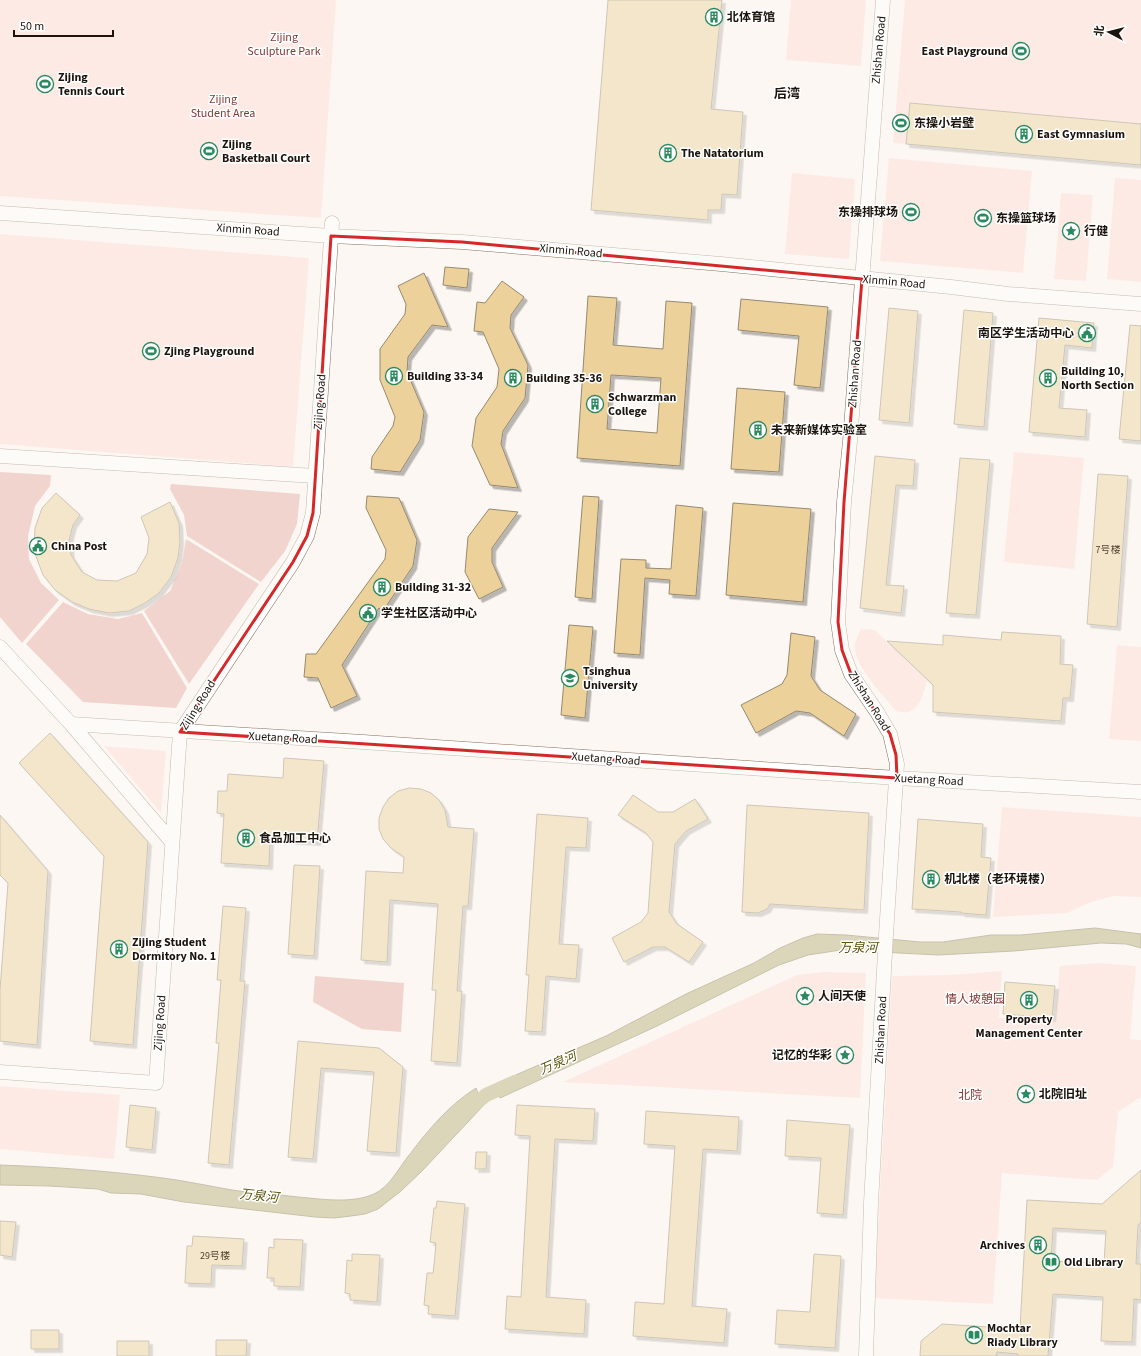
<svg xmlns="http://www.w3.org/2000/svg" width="1141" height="1356" viewBox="0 0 1141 1356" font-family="'Source Sans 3','Noto Sans SC',sans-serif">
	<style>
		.green { fill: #ffdad6 }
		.forest { fill: #e7a8a2 }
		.water { fill: #b4ae75; stroke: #868056 }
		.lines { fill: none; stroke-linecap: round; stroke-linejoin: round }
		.canal { stroke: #b4ae75; stroke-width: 14 }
		.building { fill: #ecd19b; stroke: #96896f; fill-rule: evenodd; filter: url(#shadow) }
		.street-casing { stroke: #86705d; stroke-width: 15 }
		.street { stroke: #fff; stroke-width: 14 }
		.marked { fill: none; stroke: #d62828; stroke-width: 3; stroke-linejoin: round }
		.labels { text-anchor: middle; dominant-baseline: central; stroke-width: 3; stroke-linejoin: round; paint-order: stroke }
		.number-label { font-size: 10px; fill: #504330 }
		.poi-label { font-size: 12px; font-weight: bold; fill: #1c140c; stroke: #fff; text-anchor: start }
		.park-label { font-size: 12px; fill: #843834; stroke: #fff }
		.street-label { font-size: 12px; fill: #1c140c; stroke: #fff }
		.neighbourhood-label { font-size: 13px; font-weight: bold; fill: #1c140c; stroke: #fff }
		.water-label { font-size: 13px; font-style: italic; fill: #59520d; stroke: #fff }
	</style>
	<defs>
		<filter id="shadow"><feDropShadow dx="3.5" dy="3.5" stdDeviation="0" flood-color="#0004"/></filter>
	</defs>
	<rect width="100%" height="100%" fill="#fcf7f2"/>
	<path class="green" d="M0 0H336L321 218 0 196Z
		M791 0H866L861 66 786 60Z
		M905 0H1141V124L910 103 906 144 893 143Z
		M889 158 1032 171 1023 273 880 261Z
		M792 173 855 179 849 259 785 254Z
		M1115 178 1141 180V282L1107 279Z
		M1061 193 1093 195 1086 281 1054 279Z
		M0 234 309 258 293 467 0 444Z
		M1014 452 1084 458 1074 569 1004 562Z
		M861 629 875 630 927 681C922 698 918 718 896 711 884 696 852 664 855 644 856 639 859 634 861 629Z
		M1117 645 1141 647V741L1109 739Z
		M104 746 166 751 161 813Z
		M1002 807 1141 817V897L1114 896 1091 902 1067 913 993 917Z
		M1099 963 1136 966 1130 1039 1141 1040V1097L1118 1112 1113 1167 1097 1180 1002 1173 993 1304 874 1298 892 976 949 975 1002 971 999 1018 1055 1022 1060 966Z
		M823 972 866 973 860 1098 563 1082 797 975Z
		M0 1086 120 1095 114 1159 0 1149Z"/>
	<path class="forest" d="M0 472 51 475 50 486 35 506 28 536 29 559 41 583 59 600 22 643 0 617Z
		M171 484 300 494 297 524 285 551 261 582 187 536 184 515 170 489Z
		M186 539 259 584 189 684 144 611 170 591 182 563Z
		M63 602 88 614 118 619 142 613 187 688 176 708 83 702 26 644Z
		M315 976 404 983 401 1032 362 1029 313 1002Z"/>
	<path class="water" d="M1095 928 1141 934V948L1126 944 1101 943 1014 951 938 955 841 950 808 955 779 965 655 1027 500 1098 495 1086 497 1083 606 1036 686 994 754 963 780 948 803 938 817 934 846 935 920 942H943L991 935H1021Z
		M476 1088 483 1106 422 1171 401 1191 378 1209 365 1214 351 1216 334 1218 315 1217 184 1202 141 1194 111 1193 98 1189 49 1186 0 1185V1165C55 1167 109 1171 163 1178 186 1181 209 1186 232 1190 254 1194 276 1194 298 1197 322 1199 351 1204 374 1194 390 1187 399 1167 410 1154 429 1129 449 1105 476 1088Z"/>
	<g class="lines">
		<path class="canal" d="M466 1111 486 1095 515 1082"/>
	</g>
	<path class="building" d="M608 0H722L711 109 743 112 737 195 722 194 721 210H708V220L591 210Z
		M910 103 1141 124V165L906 144Z
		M445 267 469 269 467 288 443 285Z
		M424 273 448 327 432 325 408 357 407 372 424 412 420 440 400 472 371 469 372 457 393 426 395 417 380 380V349L405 314 406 304 398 286Z
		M502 281 524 297 511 315 510 328 528 365 525 398 503 431 501 444 518 488 490 485 472 446 476 418 497 387 499 369 483 332 474 331 477 302 485 303Z
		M588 296 617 298 613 345 663 349 666 301 692 303 680 466 577 458ZM611 375 661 378 657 433 607 429Z
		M741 299 828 307 820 388 794 385 799 336 738 330Z
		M889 308 918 311 909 423 879 420Z
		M964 310 993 313 984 427 954 424Z
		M1039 318 1094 323 1092 348 1065 345 1059 408 1087 410 1085 437 1029 432Z
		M1130 325 1141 326V441L1119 439Z
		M737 388 785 392 779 472 731 469Z
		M875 456 915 460 913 486 896 485 886 585 904 586 901 613 860 608Z
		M960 458 990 460 976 615 946 613Z
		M1098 474 1128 476 1117 627 1087 624Z
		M56 493 80 515 73 525 69 540 71 555 82 572 97 580 117 581 136 573 147 554 149 538 141 517 170 502 179 523 180 541 178 558 171 577 159 593 145 603 129 611 109 613 89 609 72 602 55 590 43 575 34 551 35 528 42 508Z
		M367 496 399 498 417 540 413 566 383 611 379 608 342 665 357 696 331 708 318 678 304 677 306 654H316L385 559 386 550 366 508Z
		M583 496 599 497 592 599 575 597Z
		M733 503 811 509 803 602 726 595Z
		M676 505 703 508 696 596 669 594 670 580 645 578 640 655 614 653 621 559 646 560V568L671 569Z
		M489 509 518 512 492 548V562L503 587 479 599 465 572 468 537Z
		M569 625 593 627 585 718 561 715Z
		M1002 632 1061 636 1060 664 1073 665 1070 698H1063L1061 721 933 712V685L887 641 943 645V635L1001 640Z
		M791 633 815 637 811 676 820 690 856 714 844 736 810 713 796 711 756 733 741 705 782 684 787 675Z
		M50 733 148 842 133 1045 90 1041 104 856 19 763Z
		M284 758 324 761 317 842 270 839 269 866 221 863 224 814 217 813 218 791H227L228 774 283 778Z
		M409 788 421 789 431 793 439 800 445 810 448 827 474 829 468 906H463L457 991H462L457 1063 431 1061 436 990H432L438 904 390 900 387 962 361 960 366 871 403 873 404 857 391 848 383 839 379 829V818L383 807 389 798 398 791Z
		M633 795 658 812H673L695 799 708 819 686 831 675 844 669 912 677 924 703 942 689 962 665 947H653L624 962 612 938 641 922 648 913 653 842 646 833 618 815Z
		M747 805 869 813 864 910 770 904 767 909 758 913 742 912Z
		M537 814 588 818 586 848 566 847 559 944 579 945 576 979 546 976 542 1032 525 1031 529 975H526Z
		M0 815 48 871 37 1045 0 1041V990L8 883 0 875Z
		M918 819 983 824 981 857 991 858 986 915 961 913V912L912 909Z
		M294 865 320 866 314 956 288 954Z
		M223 906 246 908 240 981H245L229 1165 208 1163 219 1043H216L221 980H217Z
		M1005 982 1055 986 1052 1018 1003 1014Z
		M298 1041 379 1048 403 1067 396 1153 367 1151 374 1072 321 1068 313 1159 288 1157Z
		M130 1105 156 1108 152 1150 126 1147Z
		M517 1105 595 1109 593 1141 555 1139 546 1297 586 1300 584 1334 505 1329 507 1296 521 1297 530 1136 515 1135Z
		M646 1111 739 1117 737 1151 703 1149 692 1306 727 1309 724 1343 633 1336 635 1302 664 1304 675 1146 644 1144Z
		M787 1120 850 1125 843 1215 817 1213 821 1158 785 1156Z
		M476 1152H487L486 1169H475Z
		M1141 1170V1223L1138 1225 1136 1264H1141V1300L1134 1299 1132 1342 1101 1341 1103 1297 1053 1294 1048 1356H1018V1354L997 1352 996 1356H920L921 1341 942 1324 1020 1329 1027 1200 1102 1204ZM1053 1228 1106 1231 1104 1263 1051 1261Z
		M437 1201 465 1204 455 1316 428 1314 429 1306 424 1305 427 1273H433L434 1265 436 1243 430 1242 434 1208H436Z
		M0 1221 16 1222 12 1257 0 1255Z
		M193 1236 244 1239 242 1266 212 1265 211 1284 185 1283 187 1246H192Z
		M274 1239 303 1240 300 1287 274 1286V1278H267L269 1247 274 1248Z
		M352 1254 380 1255 377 1302 350 1300V1294L345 1293 347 1260 352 1261Z
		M814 1254 841 1256 835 1348 775 1344 777 1310 810 1312Z
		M31 1330H59V1349H31Z
		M216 1340H247L246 1356H216Z
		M117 1341H149V1356H117Z"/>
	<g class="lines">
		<g class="street-casing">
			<path id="street" d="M0 213 331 236 462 242 721 264 951 287 1008 294 1141 304
				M0 456 315 476
				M0 647 71 724 172 842
				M71 724 363 742 897 778 1141 792
				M0 1072 156 1083 180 732 293 562 307 536 313 513 332 223
				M866 1356 871 1203 886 935 897 764 890 734 877 712 851 674 842 650 838 622 844 502 850 441 883 0"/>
		</g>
		<use href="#street" class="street"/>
	</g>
	<path d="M0 0H1141V1356H0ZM331 236 462 242 862 279 844 502 838 622 842 650 851 674 890 734 896 755 897 778 180 732 293 562 307 536 313 513Z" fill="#fcf7f2" fill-opacity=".55" fill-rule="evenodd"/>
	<path class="marked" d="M331 236 462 242 862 279 844 502 838 622 842 650 851 674 890 734 896 755 897 778 180 732 293 562 307 536 313 513Z"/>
	<defs>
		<g id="building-ring" transform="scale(0.9)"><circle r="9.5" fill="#fff" stroke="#2b8960" stroke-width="1.5"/><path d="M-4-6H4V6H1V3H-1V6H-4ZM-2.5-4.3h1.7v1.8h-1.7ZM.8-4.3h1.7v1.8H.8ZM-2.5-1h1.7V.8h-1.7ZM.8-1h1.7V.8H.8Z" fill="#2b8960"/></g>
		<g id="stadium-ring" transform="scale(0.9)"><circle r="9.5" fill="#fff" stroke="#2b8960" stroke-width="1.5"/><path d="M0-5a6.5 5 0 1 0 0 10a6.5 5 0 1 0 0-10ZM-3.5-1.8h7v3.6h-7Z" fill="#2b8960"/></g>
		<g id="sight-ring" transform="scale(0.9)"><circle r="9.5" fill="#fff" stroke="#2b8960" stroke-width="1.5"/><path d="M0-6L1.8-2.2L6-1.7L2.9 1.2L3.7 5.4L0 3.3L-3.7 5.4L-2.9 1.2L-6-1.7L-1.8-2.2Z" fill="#2b8960"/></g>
		<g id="civic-ring" transform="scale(0.9)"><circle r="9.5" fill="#fff" stroke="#2b8960" stroke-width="1.5"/><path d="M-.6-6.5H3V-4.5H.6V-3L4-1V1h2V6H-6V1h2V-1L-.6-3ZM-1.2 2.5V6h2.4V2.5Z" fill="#2b8960"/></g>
		<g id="university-ring" transform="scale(0.9)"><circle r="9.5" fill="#fff" stroke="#2b8960" stroke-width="1.5"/><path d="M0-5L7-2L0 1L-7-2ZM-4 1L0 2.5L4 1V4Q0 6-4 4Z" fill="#2b8960"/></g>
		<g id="library-ring" transform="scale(0.9)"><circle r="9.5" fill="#fff" stroke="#2b8960" stroke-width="1.5"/><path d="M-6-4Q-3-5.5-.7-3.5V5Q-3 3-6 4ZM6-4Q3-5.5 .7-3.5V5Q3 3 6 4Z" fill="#2b8960"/></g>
	</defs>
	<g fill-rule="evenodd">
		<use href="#building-ring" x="714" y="17"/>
		<use href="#stadium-ring" x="1021" y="51"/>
		<use href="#stadium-ring" x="45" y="84"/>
		<use href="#stadium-ring" x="901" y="123"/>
		<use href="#building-ring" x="1024" y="134"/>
		<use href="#stadium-ring" x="209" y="151"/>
		<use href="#building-ring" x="668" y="153"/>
		<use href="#stadium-ring" x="911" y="212"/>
		<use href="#stadium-ring" x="983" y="218"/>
		<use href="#sight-ring" x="1071" y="231"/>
		<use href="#civic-ring" x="1087" y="333"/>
		<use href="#stadium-ring" x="151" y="351"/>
		<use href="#building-ring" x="394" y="376"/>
		<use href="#building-ring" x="513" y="378"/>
		<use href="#building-ring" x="1048" y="378"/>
		<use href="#building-ring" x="595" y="404"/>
		<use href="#building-ring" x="758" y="430"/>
		<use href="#civic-ring" x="38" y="546"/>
		<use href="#building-ring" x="382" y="587"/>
		<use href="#civic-ring" x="368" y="613"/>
		<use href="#university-ring" x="570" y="678"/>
		<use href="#building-ring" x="246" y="838"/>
		<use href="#building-ring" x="931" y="879"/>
		<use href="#building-ring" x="119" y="949"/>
		<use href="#sight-ring" x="805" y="996"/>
		<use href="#building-ring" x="1029" y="1000"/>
		<use href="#sight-ring" x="845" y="1055"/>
		<use href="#sight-ring" x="1026" y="1094"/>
		<use href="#building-ring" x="1038" y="1245"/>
		<use href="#library-ring" x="1051" y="1262"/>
		<use href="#library-ring" x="974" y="1335"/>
	</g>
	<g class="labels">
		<g class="number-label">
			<text x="1108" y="550">7号楼</text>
			<text x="215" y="1256">29号楼</text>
		</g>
		<g class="poi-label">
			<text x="727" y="17">北体育馆</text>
			<text x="1008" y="51" text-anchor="end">East Playground</text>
			<text x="58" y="77">Zijing<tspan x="58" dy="14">Tennis Court</tspan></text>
			<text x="914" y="123">东操小岩壁</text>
			<text x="1037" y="134">East Gymnasium</text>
			<text x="222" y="144">Zijing<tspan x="222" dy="14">Basketball Court</tspan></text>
			<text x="681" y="153">The Natatorium</text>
			<text x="898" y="212" text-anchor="end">东操排球场</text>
			<text x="996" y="218">东操篮球场</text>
			<text x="1084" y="231">行健</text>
			<text x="1074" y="333" text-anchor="end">南区学生活动中心</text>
			<text x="164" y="351">Zjing Playground</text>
			<text x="1061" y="371">Building 10,<tspan x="1061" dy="14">North Section</tspan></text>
			<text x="407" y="376">Building 33-34</text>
			<text x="526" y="378">Building 35-36</text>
			<text x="608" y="397">Schwarzman<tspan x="608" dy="14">College</tspan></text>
			<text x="771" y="430">未来新媒体实验室</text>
			<text x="51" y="546">China Post</text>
			<text x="395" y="587">Building 31-32</text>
			<text x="381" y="613">学生社区活动中心</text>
			<text x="583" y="671">Tsinghua<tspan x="583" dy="14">University</tspan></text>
			<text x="259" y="838">食品加工中心</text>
			<text x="944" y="879">机北楼（老环境楼）</text>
			<text x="132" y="942">Zijing Student<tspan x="132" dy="14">Dormitory No. 1</tspan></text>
			<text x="818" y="996">人间天使</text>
			<text x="1029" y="1019" text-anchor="middle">Property<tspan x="1029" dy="14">Management Center</tspan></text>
			<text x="832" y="1055" text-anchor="end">记忆的华彩</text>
			<text x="1039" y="1094">北院旧址</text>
			<text x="1025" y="1245" text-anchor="end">Archives</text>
			<text x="1064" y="1262">Old Library</text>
			<text x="987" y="1328">Mochtar<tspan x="987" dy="14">Riady Library</tspan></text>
		</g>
		<g class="park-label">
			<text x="284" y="37">Zijing<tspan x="284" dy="14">Sculpture Park</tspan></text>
			<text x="223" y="99">Zijing<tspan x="223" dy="14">Student Area</tspan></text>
			<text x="975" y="999">情人坡憩园</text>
			<text x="970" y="1095">北院</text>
		</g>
		<g class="street-label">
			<text transform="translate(879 50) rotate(-85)">Zhishan Road</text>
			<text transform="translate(248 230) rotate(4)">Xinmin Road</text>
			<text transform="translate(571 251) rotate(5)">Xinmin Road</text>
			<text transform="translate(894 282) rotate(5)">Xinmin Road</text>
			<text transform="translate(855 374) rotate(-86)">Zhishan Road</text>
			<text transform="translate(320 402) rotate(-86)">Zijing Road</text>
			<text transform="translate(869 701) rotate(58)">Zhishan Road</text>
			<text transform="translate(198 705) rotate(-58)">Zijing Road</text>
			<text transform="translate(283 738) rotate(3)">Xuetang Road</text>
			<text transform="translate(606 759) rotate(4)">Xuetang Road</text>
			<text transform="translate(929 780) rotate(3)">Xuetang Road</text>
			<text transform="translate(160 1023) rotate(-86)">Zijing Road</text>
			<text transform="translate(881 1030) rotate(-87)">Zhishan Road</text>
		</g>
		<g class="neighbourhood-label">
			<text x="787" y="94">后湾</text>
		</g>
		<g class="water-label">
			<text x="858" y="948">万泉河</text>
			<text transform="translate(558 1063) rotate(-24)">万泉河</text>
			<text transform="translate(259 1196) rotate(6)">万泉河</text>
		</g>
	</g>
	<g transform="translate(1109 32) rotate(277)" stroke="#ffffff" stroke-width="3" paint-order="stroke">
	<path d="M0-3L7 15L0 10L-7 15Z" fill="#1c140c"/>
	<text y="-6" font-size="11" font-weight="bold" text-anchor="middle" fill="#1c140c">北</text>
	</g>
	<path d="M14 30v6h99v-6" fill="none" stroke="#1c140c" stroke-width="2"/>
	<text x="20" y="30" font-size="12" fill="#1c140c" stroke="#ffffff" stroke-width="3" paint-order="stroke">50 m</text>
</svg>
